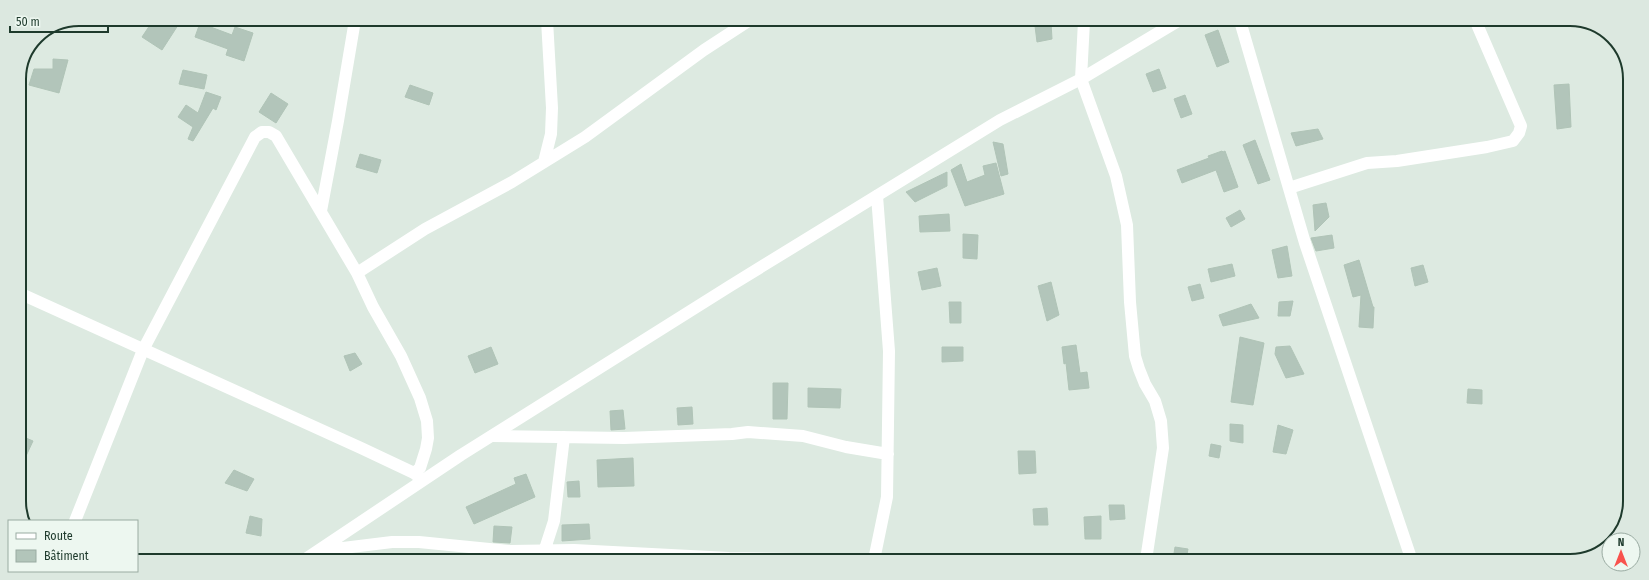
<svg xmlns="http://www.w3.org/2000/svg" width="1649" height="580" viewBox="0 0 1649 580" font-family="'Fira Sans Condensed',sans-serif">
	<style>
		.building { fill: #b2c5ba; stroke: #b0c4b7 }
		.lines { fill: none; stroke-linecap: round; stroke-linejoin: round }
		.minor { stroke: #fff; stroke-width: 12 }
		.tertiary { stroke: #fff; stroke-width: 12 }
		.rim { fill: none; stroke: #1e3a2c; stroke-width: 2 }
	</style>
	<rect width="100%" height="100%" fill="#ddeae1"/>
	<path class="building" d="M154 19H182L162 50 142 37Z
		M200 23 232 35 235 27 253 33 244 61 226 55 228 49 195 37Z
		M1051 23 1052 39 1037 42 1035 26Z
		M1218 30 1229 62 1217 67 1205 35Z
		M53 59 68 60 59 93 29 85 34 69H53Z
		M1159 69 1166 88 1153 92 1146 74Z
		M183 70 207 75 204 89 179 84Z
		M1569 84 1571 127 1557 129 1554 85Z
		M410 85 433 93 429 105 405 97Z
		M206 92 221 97 216 110 213 108 193 141 188 139 193 127 178 117 186 105 198 113Z
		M271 93 288 104 276 123 259 112Z
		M1185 95 1192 114 1181 118 1174 99Z
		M1318 129 1323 139 1296 146 1291 133Z
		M1255 140 1270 180 1258 184 1243 145Z
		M993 142 1003 144 1008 174 1001 176Z
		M1222 151 1223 152 1225 151 1238 187 1224 192 1216 170 1182 183 1177 170 1209 158 1208 156Z
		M360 154 381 160 377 173 356 167Z
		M996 163 1004 194 965 206 951 170 961 164 967 182 985 175 983 166Z
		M947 172V186L915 202 906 192Z
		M1326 203 1329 217 1315 231 1313 205Z
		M1240 210 1245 219 1231 227 1226 218Z
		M949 214 950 231 920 232 919 216Z
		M963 234 978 235 977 259 963 258Z
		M1332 235 1334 248 1316 251 1311 238Z
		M1287 246 1292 276 1278 278 1272 250Z
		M1359 260 1373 307H1374L1373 328 1359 327 1361 295 1353 297 1344 265Z
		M1232 264 1235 276 1211 282 1208 269Z
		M1423 265 1428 282 1415 286 1411 268Z
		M937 268 941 286 922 290 918 272Z
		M1051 282 1059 315 1047 321 1038 286Z
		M1200 284 1204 298 1192 301 1188 287Z
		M1293 301 1290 316H1278L1279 302Z
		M949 302H961V323H950Z
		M1251 304 1259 318 1223 326 1219 315Z
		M1240 337 1264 343 1253 405 1231 402Z
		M1076 345 1080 373 1087 372 1089 388 1069 390 1066 363 1064 364 1062 347Z
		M1290 346 1304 374 1286 378 1275 354 1276 347Z
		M491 347 498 364 475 373 468 356Z
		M942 347H963V361L942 362Z
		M355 353 362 364 350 371 344 356Z
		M773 383H788L787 419H773Z
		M808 388 841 389 840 408 808 407Z
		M1468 389 1482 390V404L1467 403Z
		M692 407 693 424 678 425 677 408Z
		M623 410 625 429 611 430 610 411Z
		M1230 424 1243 425V443L1230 441Z
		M1278 425 1293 430 1286 454 1273 452Z
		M19 435 33 441 19 471Z
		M1211 444 1221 446 1219 458 1209 456Z
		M1018 451H1035L1036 473 1019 474Z
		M633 458 634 486 598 487 597 460Z
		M234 470 254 479 247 491 225 483Z
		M526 474 535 497 474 524 466 507 516 484 514 478Z
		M579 481 580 497H568L567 482Z
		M1109 505H1124L1125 519 1110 520Z
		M1047 508 1048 525H1034L1033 509Z
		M250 516 262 519 261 536 246 533Z
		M1101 516V539H1085L1084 517Z
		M589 524 590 539 562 541V525Z
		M494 526 512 527 510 543 493 542Z
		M1175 547 1188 549 1186 560H1173Z"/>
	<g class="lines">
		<path class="minor" d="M1084 21 1081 79 1116 176 1127 225 1130 302 1135 356 1139 369 1145 384 1155 401 1161 421 1163 448 1146 560
			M1240 21 1305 243 1412 561
			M544 162 551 134 552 108 547 20
			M1289 188 1367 163 1397 161 1487 147 1513 141 1519 133 1521 126 1476 22
			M321 211 338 121 355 20
			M357 273 425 229 512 182 585 137 704 50 750 20
			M19 293 361 448 414 473 419 477
			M492 436 624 438 732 434 748 432 803 436 846 447 888 454
			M75 521 143 350 255 137 262 132H269L276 136 357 273 373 307 401 356 420 398 427 421 428 438 426 449 420 468 414 473
			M324 548H343L392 542H419L510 551 574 550 729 558 865 560
			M542 558 554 521 564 437
			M874 560 887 497 889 351 877 196"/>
		<path class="tertiary" d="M307 558 461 455 730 286 1000 120 1081 79 1178 21"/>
	</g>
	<path d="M0 0H1649V580H0ZM79 26H1570A53 53 0 0 1 1623 79V501A53 53 0 0 1 1570 554H79A53 53 0 0 1 26 501V79A53 53 0 0 1 79 26Z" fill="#dce8e0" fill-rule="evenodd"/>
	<path class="rim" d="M79 26H1570A53 53 0 0 1 1623 79V501A53 53 0 0 1 1570 554H79A53 53 0 0 1 26 501V79A53 53 0 0 1 79 26Z"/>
	<rect x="8" y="520" width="130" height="52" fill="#edf7f0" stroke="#9aaba2"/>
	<rect x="16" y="533" width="20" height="6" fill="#ffffff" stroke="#9aaba2"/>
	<text x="44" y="540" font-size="12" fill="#1e3a2c">Route</text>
	<rect x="16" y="550" width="20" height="12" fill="#b2c5ba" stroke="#9aaba2"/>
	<text x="44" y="560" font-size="12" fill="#1e3a2c">Bâtiment</text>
	<g transform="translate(1621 552)"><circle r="19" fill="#edf7f0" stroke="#9aaba2"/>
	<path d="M0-3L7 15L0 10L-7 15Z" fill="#f8524d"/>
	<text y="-6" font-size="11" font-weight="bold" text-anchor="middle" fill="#1e3a2c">N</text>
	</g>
	<path d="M10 26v6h98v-6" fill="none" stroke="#1e3a2c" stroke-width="2"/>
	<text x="16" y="26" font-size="12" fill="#1e3a2c" stroke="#edf7f0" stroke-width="3" paint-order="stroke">50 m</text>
</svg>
